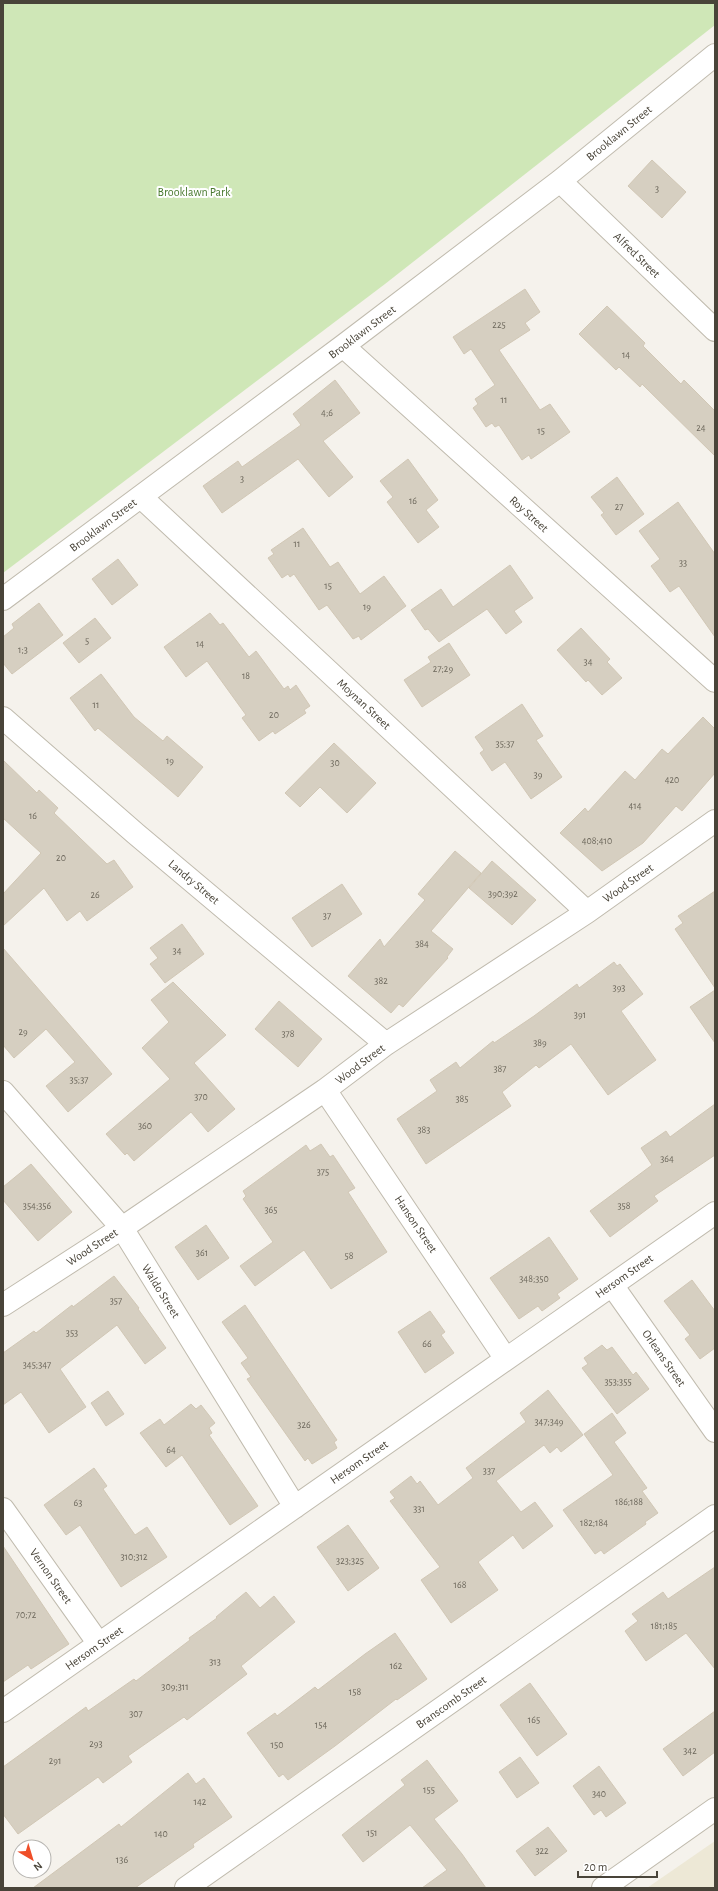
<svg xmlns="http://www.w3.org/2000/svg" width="718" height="1891" viewBox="0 0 718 1891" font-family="'Alegreya Sans',sans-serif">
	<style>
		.education { fill: #ede8d6 }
		.green { fill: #cfe7b7 }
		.building { fill: #d6cfc1; stroke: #d1c7b5 }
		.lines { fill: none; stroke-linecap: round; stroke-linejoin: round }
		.minor-casing { stroke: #c0bbae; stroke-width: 24 }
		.minor { stroke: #fff; stroke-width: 22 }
		.labels { text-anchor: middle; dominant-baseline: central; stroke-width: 4; stroke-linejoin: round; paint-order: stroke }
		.number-label { font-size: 10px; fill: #6c675b }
		.street-label { font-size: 12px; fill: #494439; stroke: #fff }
		.park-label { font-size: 12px; fill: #48792e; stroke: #fff }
	</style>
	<rect width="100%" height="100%" fill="#f5f2ec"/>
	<path class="education" d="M715 1841V1888H647Z"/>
	<path class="green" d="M3 3H715V25L385 284 3 573Z"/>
	<path class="building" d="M652 160 686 192 662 218 628 186Z
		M525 289 540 312 525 323 530 330 499 350 540 410 550 404 570 432 531 459 529 455 522 460 499 425 495 427 492 423 486 427 473 408 478 404 475 399 495 385 471 349 464 354 453 337Z
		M607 306 645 343 643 346 681 384 684 380 715 411V456L642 384 640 387 619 367 616 370 579 334Z
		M335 380 360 413 323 441 353 477 329 497 298 459 222 513 203 486 238 461 242 467 301 425 293 414Z
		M408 459 438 500 426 510 439 527 418 543 387 502 393 497 380 481Z
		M617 477 644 514 616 535 601 515 604 513 591 497Z
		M678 502 715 554V637L679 586 670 592 651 566 660 559 639 531Z
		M303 528 330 567 338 562 360 594 384 576 406 606 361 640 359 636 353 639 327 605 319 610 294 574 290 577 288 574 282 578 268 558 274 554 271 550Z
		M118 559 138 585 112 605 92 579Z
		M510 565 533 598 514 611 522 622 506 634 487 609 439 642 428 629 425 630 411 610 441 589 453 607Z
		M39 603 63 635 12 674 3 663V637L14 628 12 624Z
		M210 613 220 625 223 623 249 657 256 651 284 689 288 686 290 690 296 685 310 706 304 710 306 713 275 734 273 731 259 741 242 718 246 715 207 661 186 677 164 647Z
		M95 618 111 638 79 663 63 643Z
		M581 628 610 659 607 662 622 678 602 695 588 680 586 682 557 650Z
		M449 643 470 675 422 707 404 680 431 662 428 657Z
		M101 674 134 717 163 741 167 736 203 767 178 797 98 728 95 731 70 698Z
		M522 704 543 736 536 740 562 777 531 799 505 762 492 771 480 753 484 750 475 737Z
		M703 717 715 729V773L682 811 676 806 643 843 602 871 560 833 585 808 588 812 625 771 635 780 662 749 668 754Z
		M334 743 376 783 347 813 320 787 300 807 285 793Z
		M3 760 37 793 39 790 58 808 54 813 107 864 114 860 133 887 87 921 80 911 67 921 44 888 3 926V894L41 853 3 818Z
		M455 851 481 873 431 931 453 949 447 957 448 958 403 1007 399 1004 391 1013 348 976 380 939 384 947 425 900 418 894Z
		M492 861 536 900 512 925 469 888Z
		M342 884 362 914 312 947 292 918Z
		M715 891V988L675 929 683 923 678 916Z
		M182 924 204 954 165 983 150 964 158 958 150 948Z
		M3 948 112 1074 68 1112 46 1086 75 1062 46 1029 14 1058 3 1045Z
		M614 962 617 966 620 964 643 994 621 1011 656 1060 608 1095 571 1044 539 1068 536 1065 502 1092 511 1106 426 1164 397 1119 437 1091 430 1080 456 1062 460 1068 493 1041 494 1043 534 1016 577 984 579 988Z
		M173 982 226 1035 194 1063 235 1109 208 1132 191 1112 134 1161 127 1153 125 1155 106 1134 170 1079 142 1048 169 1022 151 1000Z
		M715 990V1043L690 1007Z
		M279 1001 322 1039 298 1067 255 1029Z
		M715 1104V1155L654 1196 658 1201 610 1237 590 1211 652 1165 641 1148 666 1131 670 1137Z
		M321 1144 330 1157 333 1155 355 1188 348 1192 387 1252 331 1289 304 1250 255 1286 240 1266 273 1242 243 1199 246 1196 243 1191 306 1145 310 1151Z
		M31 1164 72 1212 38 1241 3 1200V1187Z
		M206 1225 229 1258 198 1280 175 1247Z
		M549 1237 578 1279 557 1294 560 1298 542 1311 538 1306 519 1319 490 1278Z
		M114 1276 139 1308 138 1309 166 1348 145 1364 117 1325 60 1369 86 1407 49 1433 21 1392 3 1405V1353L34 1331 36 1333 72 1305 73 1307Z
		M692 1280 715 1311V1348L700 1359 685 1339 690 1335 664 1301Z
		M245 1305 337 1440 334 1442 337 1448 312 1464 308 1458 305 1461 247 1379 251 1377 241 1363 248 1358 222 1322Z
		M430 1311 445 1332 441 1335 454 1353 425 1373 398 1332Z
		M602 1345 607 1350 612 1347 633 1375 636 1372 649 1389 617 1414 582 1368 588 1364 584 1358Z
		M548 1390 583 1435 561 1452 557 1447 550 1453 544 1445 496 1481 521 1512 535 1502 553 1526 523 1549 513 1535 478 1562 498 1590 451 1623 421 1580 440 1567 390 1501 395 1498 390 1492 411 1476 417 1484 420 1481 438 1505 473 1478 466 1468 526 1422 520 1413Z
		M108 1391 124 1414 106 1426 91 1403Z
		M191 1404 196 1409 201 1405 215 1423 209 1428 212 1433 209 1435 258 1506 230 1525 182 1455 166 1467 140 1433 160 1419 164 1425Z
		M612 1413 626 1433 614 1442 647 1488 642 1491 658 1513 645 1522 646 1524 604 1554 601 1550 595 1554 563 1510 613 1475 584 1434Z
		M94 1468 107 1486 103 1489 135 1535 147 1527 167 1557 121 1587 80 1525 66 1535 44 1505Z
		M348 1525 379 1568 348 1591 317 1547Z
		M3 1546 69 1644 31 1669 28 1665 3 1682Z
		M715 1567V1669L686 1633 646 1661 625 1631 638 1621 632 1614 663 1592 668 1599Z
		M246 1592 260 1608 274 1596 295 1622 241 1666 247 1674 187 1720 184 1717 128 1756 132 1762 103 1783 98 1777 18 1834 3 1814V1767L86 1707 88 1711 134 1679 136 1681 190 1640 189 1638 217 1618 216 1617Z
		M395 1633 427 1679 397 1700 396 1699 335 1746 288 1780 283 1774 279 1777 247 1733 275 1713 277 1716 315 1687 318 1690 365 1654Z
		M530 1683 567 1734 537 1756 500 1705Z
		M715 1711V1752L683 1776 663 1749Z
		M520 1757 539 1783 517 1798 499 1772Z
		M427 1760 458 1801 434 1819 462 1854 486 1888H422L447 1870 410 1825 363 1862 342 1835 405 1785 401 1780Z
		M599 1766 626 1803 606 1817 601 1810 594 1815 573 1786Z
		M188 1773 196 1784 204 1778 232 1817 193 1844 194 1847 135 1888H33L119 1824 121 1827Z
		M548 1827 567 1851 535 1876 516 1851Z"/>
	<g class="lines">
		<g class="minor-casing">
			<path id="minor" d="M560 181 715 330
				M343 346 715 681
				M141 497 587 912
				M3 599 343 346 560 181 715 55
				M3 718 136 834 386 1044
				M325 1090 506 1359
				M3 1092 122 1228 295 1507
				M612 1285 715 1431
				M3 1305 122 1228 325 1090 386 1044 587 912 715 821
				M3 1509 99 1644
				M3 1711 715 1213
				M186 1888 715 1516
				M603 1888 715 1809"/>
		</g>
		<use href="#minor" class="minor"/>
	</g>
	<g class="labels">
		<g class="number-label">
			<text x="657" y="189">3</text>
			<text x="499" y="325">225</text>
			<text x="626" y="355">14</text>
			<text x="504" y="400">11</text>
			<text x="327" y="413">4;6</text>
			<text x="701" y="428">24</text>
			<text x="541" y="431">15</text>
			<text x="242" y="479">3</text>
			<text x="413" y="501">16</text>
			<text x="619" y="507">27</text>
			<text x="297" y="544">11</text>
			<text x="683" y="563">33</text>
			<text x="328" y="586">15</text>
			<text x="367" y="607">19</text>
			<text x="87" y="641">5</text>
			<text x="200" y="644">14</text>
			<text x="23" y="650">1;3</text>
			<text x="588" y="662">34</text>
			<text x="443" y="669">27;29</text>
			<text x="246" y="676">18</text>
			<text x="96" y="705">11</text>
			<text x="274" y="715">20</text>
			<text x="505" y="744">35;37</text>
			<text x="170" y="761">19</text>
			<text x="335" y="763">30</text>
			<text x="538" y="775">39</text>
			<text x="672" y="780">420</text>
			<text x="635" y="806">414</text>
			<text x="33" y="816">16</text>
			<text x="597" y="841">408;410</text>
			<text x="61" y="858">20</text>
			<text x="503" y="894">390;392</text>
			<text x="95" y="895">26</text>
			<text x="327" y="916">37</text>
			<text x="422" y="944">384</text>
			<text x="177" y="951">34</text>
			<text x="381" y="981">382</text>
			<text x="619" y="988">393</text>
			<text x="580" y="1015">391</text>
			<text x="23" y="1032">29</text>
			<text x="288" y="1034">378</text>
			<text x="540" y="1043">389</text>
			<text x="500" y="1069">387</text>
			<text x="79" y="1080">35;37</text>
			<text x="201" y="1097">370</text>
			<text x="462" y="1099">385</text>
			<text x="145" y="1126">360</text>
			<text x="424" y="1130">383</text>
			<text x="667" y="1159">364</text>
			<text x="323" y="1172">375</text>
			<text x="37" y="1206">354;356</text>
			<text x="624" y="1206">358</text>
			<text x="271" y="1210">365</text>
			<text x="202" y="1253">361</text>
			<text x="349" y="1256">58</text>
			<text x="534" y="1279">348;350</text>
			<text x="116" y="1301">357</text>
			<text x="72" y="1333">353</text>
			<text x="427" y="1344">66</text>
			<text x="37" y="1365">345;347</text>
			<text x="618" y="1382">353;355</text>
			<text x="549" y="1422">347;349</text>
			<text x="304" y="1425">326</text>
			<text x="171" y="1450">64</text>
			<text x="489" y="1471">337</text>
			<text x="629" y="1502">186;188</text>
			<text x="78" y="1503">63</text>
			<text x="419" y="1509">331</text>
			<text x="594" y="1523">182;184</text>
			<text x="134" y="1557">310;312</text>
			<text x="350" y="1561">323;325</text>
			<text x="460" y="1585">168</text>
			<text x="26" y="1615">70;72</text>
			<text x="664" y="1626">181;185</text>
			<text x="215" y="1662">313</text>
			<text x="396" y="1666">162</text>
			<text x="175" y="1687">309;311</text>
			<text x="355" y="1692">158</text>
			<text x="136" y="1714">307</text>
			<text x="534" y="1720">165</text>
			<text x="321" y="1725">154</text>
			<text x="96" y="1744">293</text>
			<text x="277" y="1745">150</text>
			<text x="690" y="1751">342</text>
			<text x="55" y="1761">291</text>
			<text x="429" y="1790">155</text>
			<text x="599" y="1794">340</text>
			<text x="200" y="1802">142</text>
			<text x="372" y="1833">151</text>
			<text x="161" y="1834">140</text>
			<text x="542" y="1851">322</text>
			<text x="122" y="1860">136</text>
		</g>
		<g class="street-label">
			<text transform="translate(619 133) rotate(-39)">Brooklawn Street</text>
			<text transform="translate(637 255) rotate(44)">Alfred Street</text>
			<text transform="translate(362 332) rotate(-37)">Brooklawn Street</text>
			<text transform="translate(529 514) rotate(42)">Roy Street</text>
			<text transform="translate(103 525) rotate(-37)">Brooklawn Street</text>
			<text transform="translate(364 704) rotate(43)">Moynan Street</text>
			<text transform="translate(194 882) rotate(40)">Landry Street</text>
			<text transform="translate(628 883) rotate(-35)">Wood Street</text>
			<text transform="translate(360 1064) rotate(-37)">Wood Street</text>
			<text transform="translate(416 1224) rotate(56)">Hanson Street</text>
			<text transform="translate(92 1247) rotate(-33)">Wood Street</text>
			<text transform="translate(624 1276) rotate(-35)">Hersom Street</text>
			<text transform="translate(161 1291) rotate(58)">Waldo Street</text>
			<text transform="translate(664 1358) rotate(55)">Orleans Street</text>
			<text transform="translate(359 1462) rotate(-35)">Hersom Street</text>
			<text transform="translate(51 1576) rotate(55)">Vernon Street</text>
			<text transform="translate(94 1648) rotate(-35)">Hersom Street</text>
			<text transform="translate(451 1702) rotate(-35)">Branscomb Street</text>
		</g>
		<g class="park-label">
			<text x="194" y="192">Brooklawn Park</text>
		</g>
	</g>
	<rect width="718" height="1891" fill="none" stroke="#494439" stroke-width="8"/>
	<g transform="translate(32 1859) rotate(142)"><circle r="19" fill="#ffffff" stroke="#b6b4b0"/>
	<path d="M0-3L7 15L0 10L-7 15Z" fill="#ef4e28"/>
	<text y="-6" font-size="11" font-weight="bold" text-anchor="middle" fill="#494439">N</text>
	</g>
	<path d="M578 1871v6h79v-6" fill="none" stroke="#494439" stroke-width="2"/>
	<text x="584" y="1871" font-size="12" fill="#494439" stroke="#ffffff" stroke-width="3" paint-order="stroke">20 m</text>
</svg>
